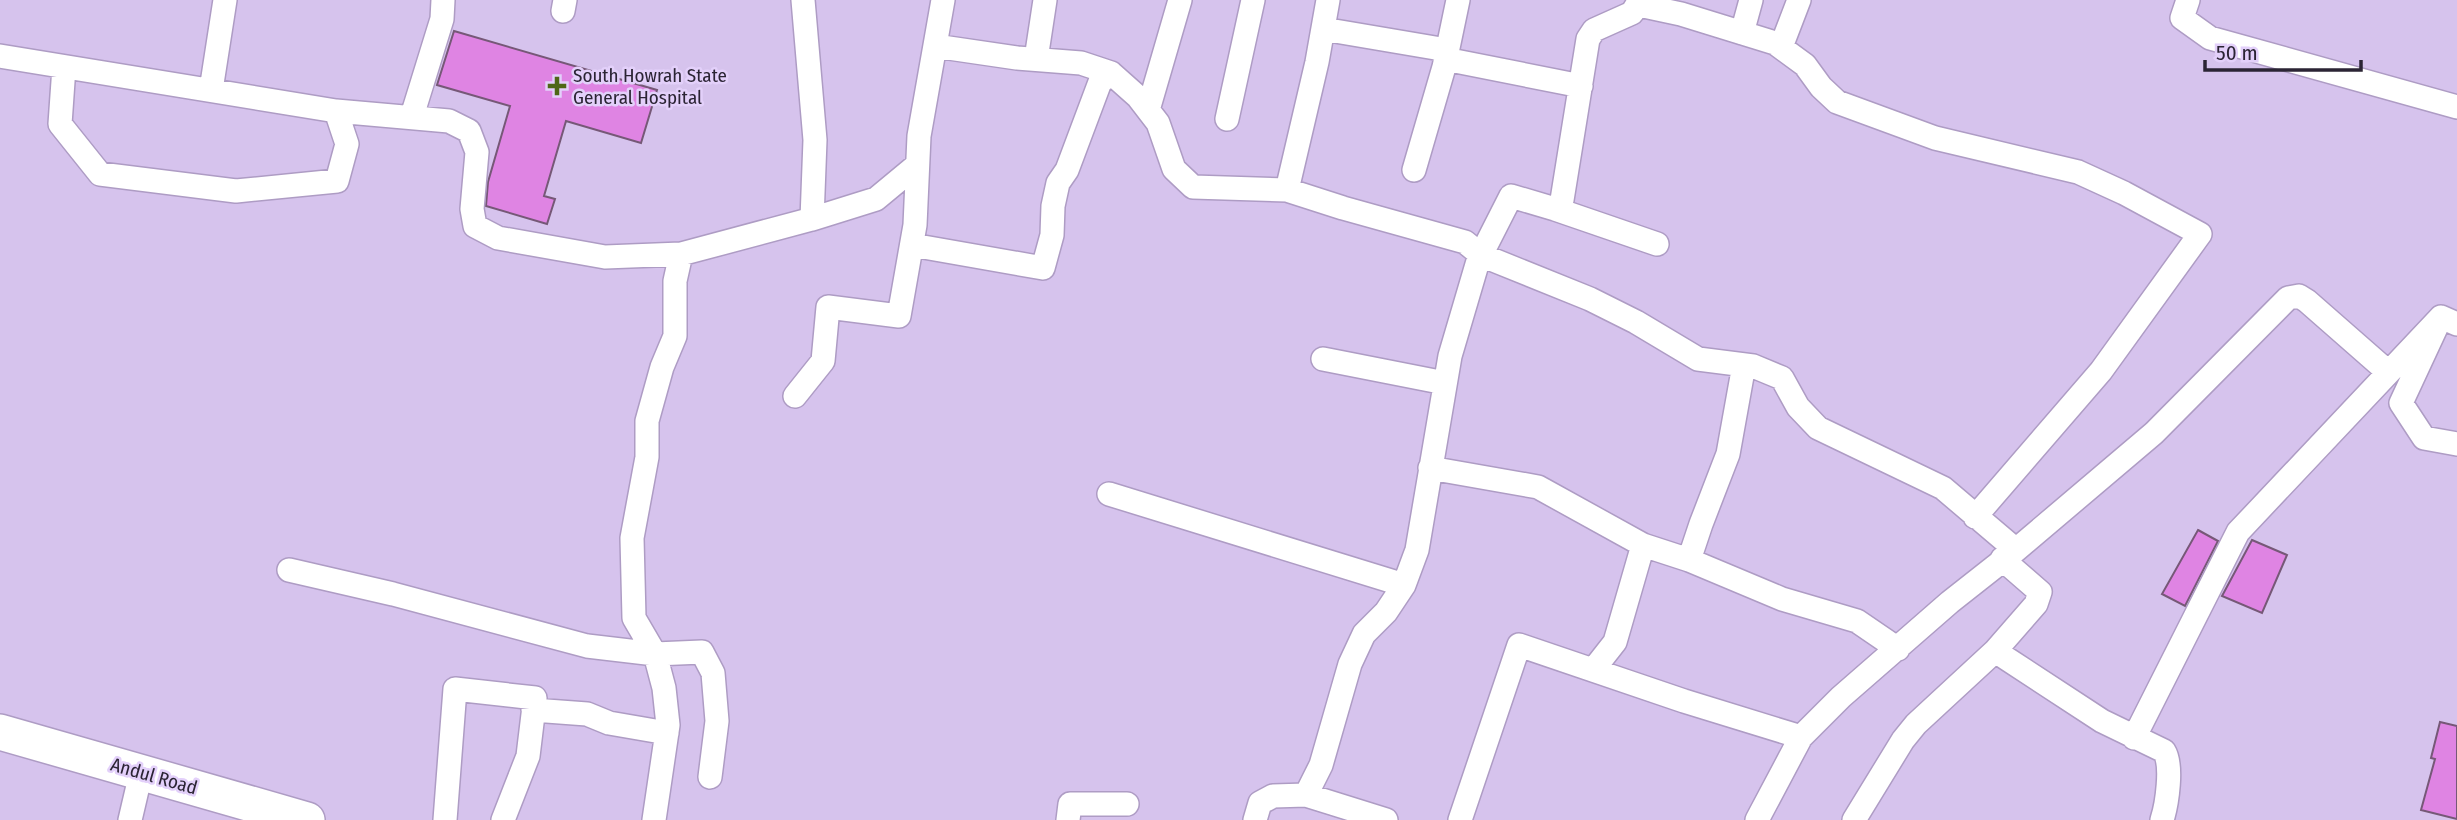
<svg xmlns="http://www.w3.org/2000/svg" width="2457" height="820" viewBox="0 0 2457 820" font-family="'Fira Sans Condensed',sans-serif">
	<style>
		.building { fill: #df84e3; stroke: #765877; stroke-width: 2 }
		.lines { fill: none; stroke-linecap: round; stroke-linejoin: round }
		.minor-casing { stroke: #ae9cc4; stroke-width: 26 }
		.primary-casing { stroke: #ae9cc4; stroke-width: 38 }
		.minor { stroke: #fff; stroke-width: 23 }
		.primary { stroke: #fff; stroke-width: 35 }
		.poi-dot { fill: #4e6716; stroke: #e3d0fa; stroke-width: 2.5 }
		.labels { text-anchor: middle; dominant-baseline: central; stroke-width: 5; stroke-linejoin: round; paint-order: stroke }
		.poi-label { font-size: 19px; fill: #2b2434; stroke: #e3d0fa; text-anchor: start }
		.street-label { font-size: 19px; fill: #2b2434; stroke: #e3d0fa }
	</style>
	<rect width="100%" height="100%" fill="#d6c3ed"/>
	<path class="building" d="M454 31 657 90 641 143 566 121 544 196 555 199 547 224 486 206 488 182 510 106 437 85Z
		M2198 530 2218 541 2185 606 2162 594Z
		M2252 540 2287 555 2262 613 2222 596Z
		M2440 722 2457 726V819L2421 810 2435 759 2431 758Z"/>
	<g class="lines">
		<g class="minor-casing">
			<path id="minor" d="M803 0 815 140 812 219 876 199 917 165
				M2188 0 2182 18 2210 38 2457 107
				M1639 5 1681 14 1775 43 1805 65 1821 87 1837 102 1935 138 2078 172 2124 193 2200 234 2101 371 1975 517
				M563 11 565 0
				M1323 29 1447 50
				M1742 33 1751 0
				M935 46 1017 58 1081 63 1111 73 1138 97 1158 123 1174 169 1193 187 1287 190 1343 208 1465 242 1481 255 1590 299 1636 322 1698 359 1753 366 1782 378 1798 407 1818 428 1943 488 2016 550 1950 602 1841 697 1801 737
				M1781 47 1799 0
				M0 56 336 111 347 144 337 181 236 191 100 174 60 124 64 67
				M1036 59 1045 0
				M1445 59 1581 86
				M211 90 225 0
				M1148 110 1180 0
				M336 111 449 121 469 131 477 152 472 209 475 226 498 238 605 257 681 254 812 219
				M412 116 442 19 443 0
				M1227 119 1253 0
				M1414 170 1444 67 1458 0
				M1287 190 1317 62 1328 0
				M1555 209 1657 244
				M912 245 1043 268 1052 235 1053 206 1058 183 1067 170 1100 82 1111 73
				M2457 324 2441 317 2401 403 2424 438 2457 444
				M1323 359 1445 383
				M1744 365 1728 454 1701 524 1689 560 1782 599 1857 621 1898 649
				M795 396 823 361 828 307 899 316 915 225 919 136 943 0
				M1430 468 1538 487 1643 545
				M1109 494 1404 585
				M2016 550 2154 433 2288 298 2299 296 2307 301 2388 372
				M2002 559 2040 592 2036 604 1995 651 2102 721 2164 751C2173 765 2167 804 2162 820
				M289 570 393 594 587 646 655 654 702 652 713 673 717 721 710 777
				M1593 670 1615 642 1643 545 1689 560
				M533 710 587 714 609 723 667 733
				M2134 738 2238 532 2441 317
				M1306 795 1386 820
				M130 820 141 773
				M445 820 455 689 535 698 528 756 503 820
				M654 820 668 725 664 688 655 654 634 618 632 538 647 457V421L662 367 675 336V281L681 254
				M1068 820 1070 804H1127
				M1255 820 1260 803 1273 796 1306 795 1321 765 1350 664 1364 634 1386 612 1404 585 1417 550 1450 356 1478 261 1511 196 1555 209 1562 200 1588 39 1594 30 1632 13 1640 0
				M1460 820 1519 645 1684 701 1801 737 1757 820
				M1854 820 1903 740 1916 724 1995 651"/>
		</g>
		<g class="primary-casing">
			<path id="primary" d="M0 732 307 820"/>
		</g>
		<use href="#minor" class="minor"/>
		<use href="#primary" class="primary"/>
	</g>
	<path class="poi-dot" d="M553.5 75.5h7v7h7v7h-7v7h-7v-7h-7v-7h7z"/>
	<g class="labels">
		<g class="poi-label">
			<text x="573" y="75">South Howrah State<tspan x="573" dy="22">General Hospital</tspan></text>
		</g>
		<g class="street-label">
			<text transform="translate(154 776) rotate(16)">Andul Road</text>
		</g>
	</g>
	<path d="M2205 60v10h156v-10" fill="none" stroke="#2b2434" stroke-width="3.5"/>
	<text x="2216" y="60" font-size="21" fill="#2b2434" stroke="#e3d0fa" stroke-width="5" paint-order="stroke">50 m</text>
</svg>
